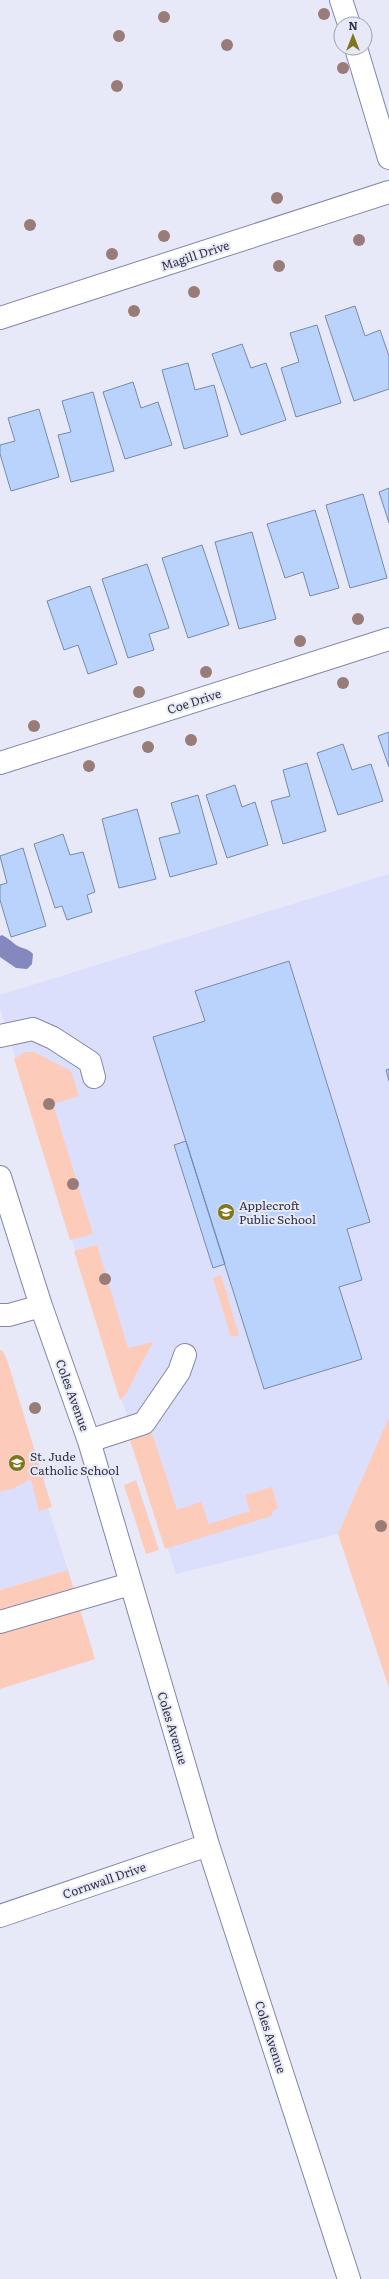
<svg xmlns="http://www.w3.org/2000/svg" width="389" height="2279" viewBox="0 0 389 2279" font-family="Literata,serif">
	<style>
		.built { fill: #dcdffb }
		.green { fill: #fccbb9 }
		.water { fill: #8488be }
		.building { fill: #bad3fd; stroke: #778aaa }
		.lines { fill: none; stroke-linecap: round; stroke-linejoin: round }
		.minor-casing { stroke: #8386aa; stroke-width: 24 }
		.minor { stroke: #fff; stroke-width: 22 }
		.tree { fill: #997c77 }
		.labels { text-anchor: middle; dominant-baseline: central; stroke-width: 4; stroke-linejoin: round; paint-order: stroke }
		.street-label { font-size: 12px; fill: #303140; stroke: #e7e9f9 }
		.poi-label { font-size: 12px; fill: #303140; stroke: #e7e9f9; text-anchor: start }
	</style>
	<rect width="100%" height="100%" fill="#e7e9f9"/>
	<path class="built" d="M389 874V1417L338 1534 176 1574 0 1008V995Z
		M0 1357 68 1570 0 1590Z"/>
	<path class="green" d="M25 1052H34L71 1071 79 1096 53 1104 93 1234 70 1240 14 1059Z
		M97 1245 128 1348 153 1342 126 1394 120 1400 74 1251Z
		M221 1275 239 1335 231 1337 213 1278Z
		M0 1350 3 1351 7 1360 52 1507 39 1511 31 1479 12 1489 0 1491Z
		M389 1417V1688L338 1534Z
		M152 1433 177 1510 201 1502 209 1524 250 1511 245 1495 272 1487 278 1508 272 1512V1516L165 1549 130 1440Z
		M136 1480 159 1550 146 1554 124 1485Z
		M68 1570 95 1659 0 1689V1590Z"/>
	<path class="water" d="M2 935C8 938 11 941 16 945 22 949 28 948 33 954L32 964 27 969 16 968 0 957V936Z"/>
	<path class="building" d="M355 306 365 336 380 330 389 356V389L354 401 325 316Z
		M317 325 341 403 296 417 281 368 299 362 290 333Z
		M242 344 251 368 266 363 286 420 241 435 212 354Z
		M188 363 195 390 214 385 228 436 184 449 162 370Z
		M133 382 141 408 158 402 172 445 125 459 103 392Z
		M93 392 114 471 71 482 58 435 71 432 62 401Z
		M39 409 59 477 11 491 0 454V445L15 441 8 418Z
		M389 488V523L379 492Z
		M363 494 387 578 350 588 326 505Z
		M315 510 339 588 310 596 303 572 285 578 267 524Z
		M252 532 276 619 239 629 215 542Z
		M202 545 229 625 188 638 162 558Z
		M147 564 169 628 149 634 154 650 128 658 102 579Z
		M90 586 117 664 88 674 78 645 64 650 47 601Z
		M389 732V767L378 736Z
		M343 744 352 770 371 764 383 801 338 815 317 753Z
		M307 763 326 831 283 844 271 801 290 796 283 770Z
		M235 785 242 807 255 802 268 845 227 858 206 795Z
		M198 795 217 864 170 877 159 838 180 833 171 803Z
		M137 809 156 879 119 888 102 819Z
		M63 834 70 855 83 852 95 892 87 895 92 912 67 920 62 906 55 908 34 844Z
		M23 848 46 926 11 937 0 900V885L7 883 0 856Z
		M289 961 370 1222 347 1229 362 1280 339 1287 362 1359 264 1389 153 1037 205 1021 195 991Z
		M389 1069V1081L386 1070Z
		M186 1141 225 1264 213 1268 174 1145Z"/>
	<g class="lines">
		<g class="minor-casing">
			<path id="minor" d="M341 0 349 24
				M356 48 389 158
				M0 318 389 192
				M0 763 389 639
				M0 1036 33 1029 53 1038 90 1062 94 1077
				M0 1177 41 1306 89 1441 208 1845 349 2279
				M0 1315H9L41 1306
				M89 1441 144 1423 179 1372 185 1355
				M0 1622 130 1584
				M0 1916 208 1845"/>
		</g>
		<use href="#minor" class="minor"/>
	</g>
	<g class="tree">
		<circle cx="324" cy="14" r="6"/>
		<circle cx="164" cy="17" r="6"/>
		<circle cx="119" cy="36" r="6"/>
		<circle cx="227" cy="45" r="6"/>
		<circle cx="343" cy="68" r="6"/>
		<circle cx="117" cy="86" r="6"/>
		<circle cx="277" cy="198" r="6"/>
		<circle cx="30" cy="225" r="6"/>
		<circle cx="164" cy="236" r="6"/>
		<circle cx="359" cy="240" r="6"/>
		<circle cx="112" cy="254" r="6"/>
		<circle cx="279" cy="266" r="6"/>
		<circle cx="194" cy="292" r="6"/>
		<circle cx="134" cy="311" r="6"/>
		<circle cx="358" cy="619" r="6"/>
		<circle cx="300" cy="641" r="6"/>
		<circle cx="206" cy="672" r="6"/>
		<circle cx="343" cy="683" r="6"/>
		<circle cx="139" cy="692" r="6"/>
		<circle cx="34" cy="726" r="6"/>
		<circle cx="191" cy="740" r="6"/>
		<circle cx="148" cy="747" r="6"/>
		<circle cx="89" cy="766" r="6"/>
		<circle cx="49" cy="1104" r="6"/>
		<circle cx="73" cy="1184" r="6"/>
		<circle cx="105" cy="1279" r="6"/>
		<circle cx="35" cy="1408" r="6"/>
		<circle cx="381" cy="1526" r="6"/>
	</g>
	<defs>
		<g id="school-disc" transform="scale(0.9)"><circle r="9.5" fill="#837619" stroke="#e7e9f9"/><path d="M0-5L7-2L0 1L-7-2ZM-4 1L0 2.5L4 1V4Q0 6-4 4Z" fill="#fff"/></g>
	</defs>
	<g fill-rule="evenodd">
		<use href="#school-disc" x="226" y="1212"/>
		<use href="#school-disc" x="17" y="1463"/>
	</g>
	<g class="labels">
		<g class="street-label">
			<text transform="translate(195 255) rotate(-18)">Magill Drive</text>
			<text transform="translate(194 701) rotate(-18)">Coe Drive</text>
			<text transform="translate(73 1395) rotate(70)">Coles Avenue</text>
			<text transform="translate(173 1728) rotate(73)">Coles Avenue</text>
			<text transform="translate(104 1880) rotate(-19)">Cornwall Drive</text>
			<text transform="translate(271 2037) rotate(72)">Coles Avenue</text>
		</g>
		<g class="poi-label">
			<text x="239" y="1205">Applecroft<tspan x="239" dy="14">Public School</tspan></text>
			<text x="30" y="1456">St. Jude<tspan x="30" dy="14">Catholic School</tspan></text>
		</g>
	</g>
	<g transform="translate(353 36)"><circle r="19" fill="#e7e9f9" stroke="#9e9faf"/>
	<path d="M0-3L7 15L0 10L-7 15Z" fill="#837619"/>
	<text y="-6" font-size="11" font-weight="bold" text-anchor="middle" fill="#303140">N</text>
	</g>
</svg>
